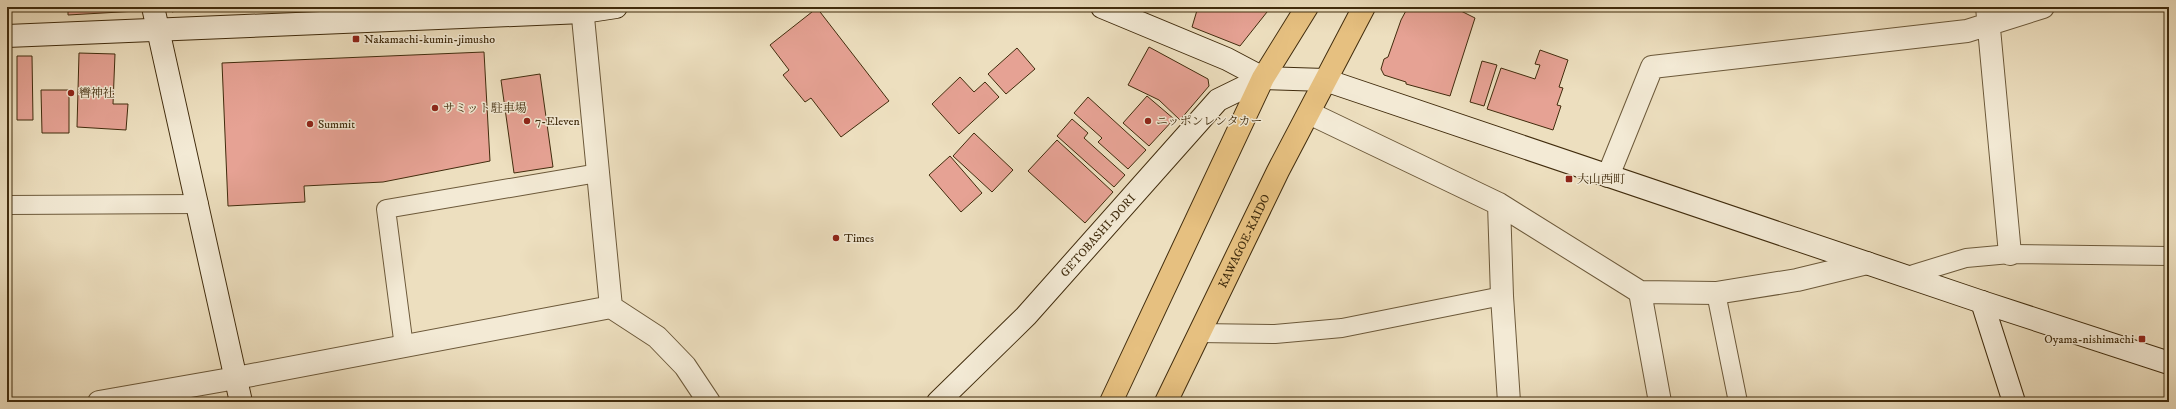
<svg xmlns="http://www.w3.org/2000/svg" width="2176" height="409" viewBox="0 0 2176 409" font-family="'IM FELL DW Pica','Noto Serif JP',serif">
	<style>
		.building { fill: #e6a294; stroke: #412c0d }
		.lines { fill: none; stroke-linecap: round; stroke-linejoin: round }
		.lane-casing { stroke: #6c593a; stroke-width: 20 }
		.street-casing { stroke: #6c593a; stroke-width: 24 }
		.secondary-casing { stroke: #412c0d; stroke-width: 24 }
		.highway-casing { stroke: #412c0d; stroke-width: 24 }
		.lane { stroke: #f3ead5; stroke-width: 18 }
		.street { stroke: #f3ead5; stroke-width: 22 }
		.secondary { stroke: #f3ead5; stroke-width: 22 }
		.highway { stroke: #e6c080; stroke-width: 22 }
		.poi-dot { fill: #8f2418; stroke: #f3ead5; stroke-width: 1.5 }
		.labels { text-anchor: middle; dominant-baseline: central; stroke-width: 3; stroke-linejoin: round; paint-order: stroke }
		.poi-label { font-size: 12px; fill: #412c0d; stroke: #f3ead5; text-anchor: start }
		.street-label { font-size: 12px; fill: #412c0d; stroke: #f3ead5 }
	</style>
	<rect width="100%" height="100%" fill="#eddfbf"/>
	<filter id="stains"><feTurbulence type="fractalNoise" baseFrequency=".005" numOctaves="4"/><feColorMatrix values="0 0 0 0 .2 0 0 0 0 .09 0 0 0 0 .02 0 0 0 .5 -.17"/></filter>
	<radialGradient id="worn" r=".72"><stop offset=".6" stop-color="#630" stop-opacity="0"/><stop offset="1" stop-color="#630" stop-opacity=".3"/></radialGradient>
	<path class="building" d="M68 7H136L137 11 68 15Z
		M171 7H190L172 12Z
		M1198 7H1271L1240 46 1192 27Z
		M1408 7H1453L1475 18 1450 96 1406 84V82L1384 75 1381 69 1384 59 1388 57 1401 20Z
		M817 8 889 101 841 137 811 98 805 102 783 75 789 70 770 45Z
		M1149 47 1208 79 1209 86 1180 120 1159 100 1128 85Z
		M1017 48 1035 69 1006 94 988 74Z
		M1540 50 1568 60 1559 87 1563 88 1557 105 1561 106 1553 130 1487 109 1501 68 1535 79 1540 65 1535 64Z
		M484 52 490 161 383 182 304 186 305 202 228 206 222 63Z
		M79 53 115 54 113 104H128L126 130 77 127Z
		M17 56H32L33 120H17Z
		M1482 61 1497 65 1484 106 1470 102Z
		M540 74 553 167 514 173 501 80Z
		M960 77 974 92 985 82 999 97 959 134 932 104Z
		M41 90H69V133H42Z
		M1147 96 1174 119 1149 146 1123 123Z
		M1088 97 1146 150 1128 169 1098 142 1102 138 1074 113Z
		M1072 119 1088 133 1084 138 1125 175 1114 187 1057 136Z
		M974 133 1013 170 992 192 953 156Z
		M1057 140 1113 192 1085 223 1028 171Z
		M950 156 982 193 961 212 929 175Z"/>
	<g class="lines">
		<g class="lane-casing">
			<path id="lane" d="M7 205 199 204
				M1907 276 1966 258 2010 254 2169 256
				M1716 293 1738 402
				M1198 333 1275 334 1342 328 1502 296
				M404 347 386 209 598 173"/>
		</g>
		<g class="street-casing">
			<path id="street" d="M1987 7 2010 254
				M1309 113 1499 204 1640 292 1716 293 1797 280 1867 263
				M1608 176 1652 67 1967 31 2043 7
				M1499 204 1502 296 1509 402
				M1640 292 1660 402
				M611 307 657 337 685 366 709 402
				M99 402 236 378 611 307 582 7"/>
		</g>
		<g class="secondary-casing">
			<g id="secondary">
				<path d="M153 7 241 402"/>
				<path d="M1102 7 1227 59 1263 78 1325 80 1982 302 2169 363"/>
				<path d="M7 36 583 12 616 7"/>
				<path d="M1982 302 2014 402"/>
				<path id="s1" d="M938 402 1026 316 1218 100 1263 78"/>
			</g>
		</g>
		<g class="highway-casing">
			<g id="highway">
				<path d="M1111 402 1263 78 1307 7"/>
				<path id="s2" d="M1166 402 1278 171 1364 7"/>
			</g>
		</g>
		<use href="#lane" class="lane"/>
		<use href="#street" class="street"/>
		<use href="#secondary" class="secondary"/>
		<use href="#highway" class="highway"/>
	</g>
	<g class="poi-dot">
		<rect x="352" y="35" width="8" height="8" rx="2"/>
		<circle cx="71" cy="93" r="4"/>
		<circle cx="435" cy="108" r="4"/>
		<circle cx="527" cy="121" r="4"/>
		<circle cx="1148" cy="121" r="4"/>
		<circle cx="310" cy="124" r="4"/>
		<rect x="1565" y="175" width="8" height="8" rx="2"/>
		<circle cx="836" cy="238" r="4"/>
		<rect x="2138" y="335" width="8" height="8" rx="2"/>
	</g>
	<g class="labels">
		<g class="poi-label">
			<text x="364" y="39">Nakamachi-kumin-jimusho</text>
			<text x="79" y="93">轡神社</text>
			<text x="443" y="108">サミット駐車場</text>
			<text x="535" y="121">7-Eleven</text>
			<text x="1156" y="121">ニッポンレンタカー</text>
			<text x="318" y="124">Summit</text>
			<text x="1577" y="179">大山西町</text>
			<text x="844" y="238">Times</text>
			<text x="2134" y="339" text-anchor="end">Oyama-nishimachi</text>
		</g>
		<g class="street-label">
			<text stroke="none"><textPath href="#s1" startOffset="231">GETOBASHI-DORI</textPath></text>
			<text stroke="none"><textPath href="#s2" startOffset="179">KAWAGOE-KAIDO</textPath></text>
		</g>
	</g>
	<rect width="2176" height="409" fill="none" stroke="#eddfbf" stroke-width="24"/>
	<rect x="8" y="8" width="2160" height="393" fill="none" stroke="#412c0d" stroke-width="2"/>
	<rect x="12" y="12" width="2152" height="385" fill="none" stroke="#412c0d"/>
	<rect width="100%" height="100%" filter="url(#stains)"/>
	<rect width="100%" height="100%" fill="url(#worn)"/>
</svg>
